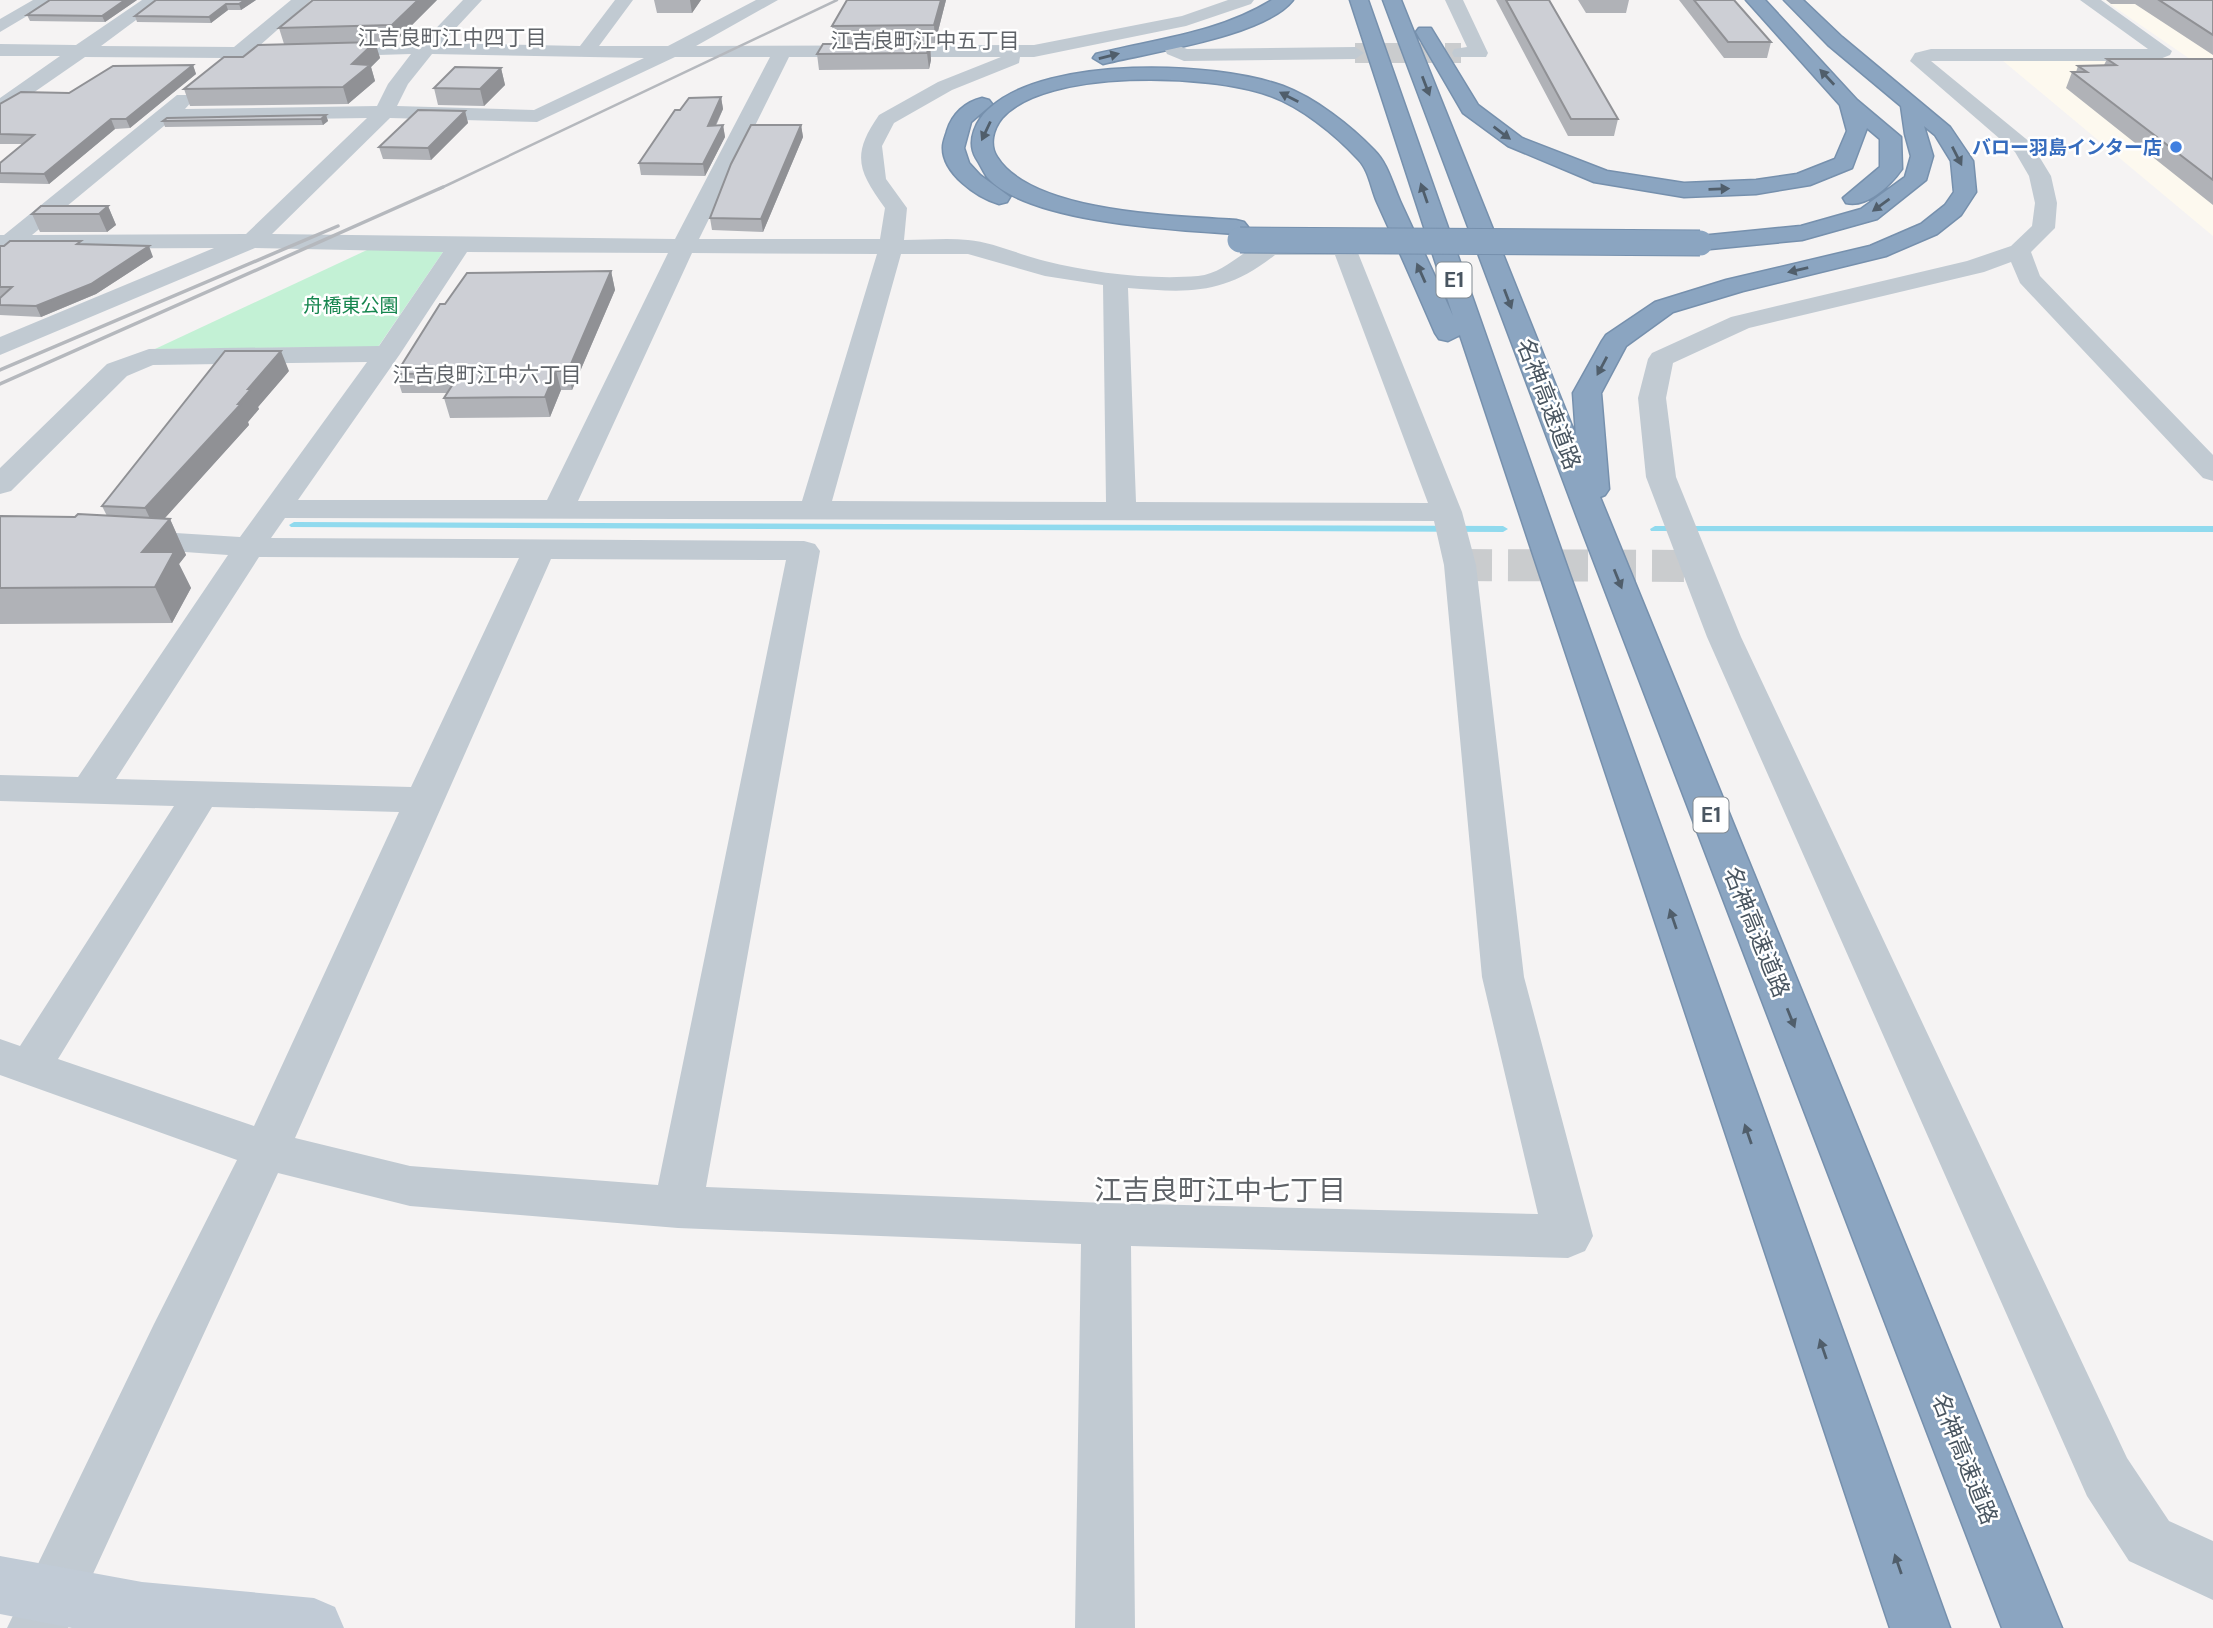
<svg xmlns="http://www.w3.org/2000/svg" width="2213" height="1628" viewBox="0 0 2213 1628" font-family="'DM Sans','Noto Sans JP',sans-serif">
	<style>
		.commercial { fill: #fdf9ef }
		.green { fill: #c3f1d5 }
		.lines { fill: none; stroke-linecap: round; stroke-linejoin: round }
		.stream { fill: #90daee; fill-rule: evenodd }
		.street-tunnel-far1 { stroke: #caccce; stroke-width: 20; stroke-dasharray: 20 10; stroke-linecap: butt }
		.street-tunnel { stroke: #caccce; stroke-width: 32; stroke-dasharray: 32 16; stroke-linecap: butt }
		.highway-casing { stroke: #7690ad; stroke-width: 3 }
		.street { fill: #c1cad2; fill-rule: evenodd }
		.secondary { fill: #c1cbd6; fill-rule: evenodd }
		.highway { fill: #8ba5c1; fill-rule: evenodd }
		.rail-far1 { stroke: #b5b8bd; stroke-width: 2.5 }
		.rail { stroke: #b5b8bd; stroke-width: 3.5 }
		.highway-bridge-casing { stroke: #7690ad; stroke-width: 27; stroke-linecap: butt }
		.highway-bridge { stroke: #8ba5c1; stroke-width: 25 }
		.wall { fill: #b0b2b7 }
		.shaded-wall { fill: #909195 }
		.building { fill: #cdcfd5; stroke: #909195; stroke-width: 2 }
		.oneway { fill: #505e6b }
		.shop-dot { fill: #3f7fe0; stroke: #fff; stroke-width: 2.5 }
		.labels { text-anchor: middle; dominant-baseline: central; stroke-width: 5; stroke-linejoin: round; paint-order: stroke }
		.far-shop-label { font-size: 19px; font-weight: bold; fill: #366cbe; stroke: #fff; text-anchor: end }
		.far-park-label { font-size: 19px; fill: #17864f; stroke: #fff }
		.far-neighbourhood-label { font-size: 21px; fill: #5f6368; stroke: #fff }
		.shield { fill: #fff; stroke: #808990; stroke-width: 2 }
		.shield-label { font-size: 21px; font-weight: bold; fill: #4a5661 }
		.street-label { font-size: 23px; fill: #4a5661; stroke: #fff }
		.near-neighbourhood-label { font-size: 28px; fill: #5f6368; stroke: #fff }
	</style>
	<rect width="100%" height="100%" fill="#f5f3f3"/>
	<path class="commercial" d="M2104 0H2213V236L2002 60 2190 59Z"/>
	<path class="green" d="M445 249 378 347 155 349 367 250Z"/>
	<g class="lines">
		<path class="stream" d="M294 522 1503 526 1508 529 1503 532 291 527 289 525Z
			M1655 526H2213V532L1651 531 1650 529Z"/>
		<path class="street-tunnel-far1" d="M1355 53H1461"/>
		<path class="street-tunnel" d="M1460 565 1697 566"/>
		<g class="highway-casing">
			<path id="highway" d="M1272 0H1293C1264 37 1149 52 1103 64L1093 58 1096 54C1156 39 1219 33 1272 0Z
				M1350 0H1368L1570 575 1950 1628H1890L1460 335 1448 341 1439 339 1435 333C1416 289 1397 246 1377 202 1371 188 1369 170 1358 159 1335 134 1300 106 1268 95 1210 74 1046 68 1002 118 993 129 989 145 997 157 1032 213 1175 216 1236 220L1244 222 1248 227 1244 232 1236 234C1177 230 1027 223 987 177 983 171 980 164 976 158 966 141 976 119 991 107 1049 56 1213 61 1283 86 1315 98 1350 125 1374 150 1388 164 1392 183 1400 201 1418 240 1436 278 1453 316Z
				M1383 0H1401L1576 436 1573 393 1602 341 1606 335 1655 302 1726 280 1870 246 1921 224 1945 205 1954 192 1951 161 1935 135 1924 126 1933 156 1926 180 1877 219 1802 240 1700 250 1692 248 1688 243 1692 238 1700 236 1801 226 1861 209 1905 177 1911 156 1905 134 1901 106 1828 45 1784 0H1803L1842 37 1950 127 1973 161 1976 192 1961 215 1937 234 1886 256 1743 291 1673 312 1626 346 1601 393 1609 489 1605 495 1600 497 2062 1628H2002L1581 528Z
				M1746 0H1765L1857 100 1901 137 1902 169C1890 186 1867 208 1846 203L1843 198 1880 167V139L1867 128 1852 168 1810 185 1756 194 1684 197 1594 182 1508 146 1463 113 1416 32 1419 28H1431L1478 105 1522 138 1607 171 1684 183 1756 180 1797 174 1835 159 1847 131 1840 105Z
				M982 98 989 100 992 104 971 122 964 148 969 163 980 175 1010 197 1007 202 999 204C977 198 942 173 943 147 943 142 946 135 947 131 952 114 965 102 982 98Z"/>
		</g>
		<path class="street" d="M33 0H54L0 32V19Z
			M142 0H163L101 46 234 47 291 0H311L258 47 422 43 463 0H482L442 43 580 46 615 0H633L599 46H668L756 0H778L696 46 1034 45 1182 16 1228 0H1254L1251 4 1186 26 1034 57H1020L1019 63 952 90 894 123 882 146 886 179 907 208 904 240C925 240 947 238 968 240 993 242 1020 255 1045 261 1092 273 1150 280 1198 276 1227 273 1244 247 1269 241H1344L1352 243 1356 248 1462 512 1476 565 1524 977 1593 1236 1585 1251 1568 1258 1131 1246 1135 1628H1075L1081 1244 678 1228 410 1206 278 1173 68 1628H7L154 1324 237 1160 0 1075V1039L20 1046 174 806 0 801V775L78 777 228 555 127 548 116 546 111 539 116 532 127 530 240 537 367 362 153 365 127 376 11 491 0 494V468L107 364 149 349 379 346 443 252 255 248 0 355V337L214 248 0 249V235H4L177 95H191L194 99 185 109 377 106 388 84 411 54 244 59 233 64 224 58 85 57 7 111 0 113V98L60 56H0V44L76 45ZM432 54 644 58 534 110 397 106 408 84ZM675 57H770L675 239 272 234 390 118 537 122ZM789 57H1001L938 82 879 115C851 155 858 171 885 208L880 239H699ZM367 118 246 234 32 235 170 121ZM467 252 668 253 547 500H298L400 354ZM692 253 877 254 802 501H578ZM901 254H968L1045 276 1103 285 1106 502 832 501ZM1275 255H1335L1428 503 1136 502 1128 288C1190 293 1224 295 1275 255ZM285 518 1434 521 1444 565 1482 977 1538 1214 1106 1203 706 1187 820 551 815 544 804 541 271 538ZM259 557 519 558 411 787 116 779ZM551 559 786 560 658 1185 410 1166 295 1138ZM212 807 399 812 254 1126 58 1059Z
			M1445 0H1463L1488 53 1486 57H1454L1452 53 1454 49 1467 47Z
			M2080 0H2101L2172 51 2170 55 2155 61H1931L2031 143 2051 176 2057 203 2055 228 2031 252 2040 276 2213 455V481L2203 478 2020 283 2011 262 1984 272 1749 328 1673 363 1666 398 1676 477 1741 637 2127 1458 2169 1521 2213 1541V1600L2129 1561 2087 1496 1707 637 1646 477 1638 398 1648 359 1652 353 1731 317 1967 261 2011 246 2032 226 2035 203 2029 176 2015 152 1910 61 1915 53 1931 49H2148Z
			M1174 44 1187 49 1355 47 1364 53 1355 59 1184 61 1167 54 1165 50Z"/>
		<path class="secondary" d="M0 1556 142 1582 314 1598 335 1607 344 1628H72L0 1614Z"/>
		<use href="#highway" class="highway"/>
		<path class="rail-far1" d="M439 189 837 0"/>
		<path class="rail" d="M0 370 338 226
			M0 384 443 187"/>
		<g class="highway-bridge-casing">
			<path id="highway-bridge" d="M1240 240 1700 243"/>
		</g>
		<use href="#highway-bridge" class="highway-bridge"/>
	</g>
	<path class="wall" d="M137 0 105 22 30 21 27 15Z
		M156 0H256L241 10H228L211 23 137 22 135 16Z
		M437 0 396 41 375 42 380 58 371 67 375 81 348 104 190 106 184 89 243 57 284 44 279 28Z
		M654 0H701L692 13H657Z
		M847 0H946L935 43H834L832 26Z
		M1496 0H1549L1618 119 1614 136H1568Z
		M1578 0H1629L1626 13H1586Z
		M1679 0H1734L1771 42 1767 58H1724Z
		M2106 0H2213V55L2135 4H2111Z
		M930 44 931 60 929 69 819 70 817 54Z
		M2107 59H2213V205L2066 88 2072 72H2076L2078 66 2104 65Z
		M193 65 196 74 130 128 115 129 49 184 0 183V163L22 144H0V104L69 93Z
		M501 68 505 85 484 106 438 105 434 88Z
		M721 97 723 109 716 126 723 125 725 137 705 176 641 175 639 163 680 110Z
		M465 111 468 123 431 160 383 159 379 147Z
		M326 115 328 121 323 125 165 127 163 121Z
		M801 125 803 137 763 232 712 230 710 218Z
		M108 206 116 225 107 232H40L32 214Z
		M82 244 153 257 96 294 41 317 0 315V246Z
		M611 271 615 290 572 390H561L550 417 450 418 444 398 448 393H402L396 374 445 304Z
		M289 371 258 407 259 409 248 422 249 425 164 519H170L186 555 179 564 191 588 172 623 0 624V516L75 517 107 516 102 506Z"/>
	<path class="shaded-wall" d="M125 0H137L105 22 102 16Z
		M245 0H256L241 10 239 4Z
		M418 0H437L396 41 392 25Z
		M690 0H701L692 13Z
		M941 0H946L935 43 934 25Z
		M226 4 228 10 211 23 209 17Z
		M375 42 380 58 371 67 375 81 348 104 343 87 352 64Z
		M930 44 931 60 929 69 927 53Z
		M193 65 196 74 130 128 126 119Z
		M501 68 505 85 484 106 480 89Z
		M721 97 723 109 710 137 708 126Z
		M465 111 468 123 431 160 428 148Z
		M326 115 328 121 323 125 321 119Z
		M111 119 115 129 49 184 44 174Z
		M723 125 725 137 705 176 703 164Z
		M801 125 803 137 763 232 761 219Z
		M108 206 116 225 107 232 99 214Z
		M149 246 153 257 96 294 41 317 36 306Z
		M611 271 615 290 572 390 568 371Z
		M281 351 289 371 258 407 259 409 248 422 249 425 155 529 145 508Z
		M556 371 561 390 550 417 545 397Z
		M170 519 186 555 179 564 191 588 172 623 155 587 142 552Z"/>
	<path class="building" d="M50 0H125L102 16 27 15Z
		M156 0H245L239 4H226L209 17 135 16Z
		M313 0H418L392 25 279 28Z
		M847 0H941L934 25 832 26Z
		M1506 0H1549L1618 119H1571Z
		M1694 0H1734L1771 42H1728Z
		M2159 0H2213V35Z
		M375 42 352 64 370 65 343 87 184 89 224 57H243L258 45Z
		M823 44H930L927 53 817 54Z
		M2107 59H2213V180L2072 72H2087L2078 66 2116 65Z
		M193 65 126 119H111L44 174 0 173V163L34 135 0 134V104L21 92 69 93 113 66Z
		M455 67 501 68 480 89 434 88Z
		M721 97 708 126 723 125 703 164 639 163 675 110H680L689 98Z
		M418 110 465 111 428 148 379 147Z
		M326 115 321 119 163 121 167 118Z
		M751 125H801L761 219 710 218 731 164Z
		M41 206H108L99 214H32Z
		M10 241H81L77 244 149 246 91 284 36 306 0 305V298L12 287H0V246H4Z
		M611 271 568 371H556L545 397 444 398 460 373 396 374 440 304H445L467 273Z
		M225 351H281L248 389H251L238 404H241L145 508 102 506Z
		M78 514 170 519 142 552H174L155 587 0 588V516L75 517Z"/>
	<defs><path id="oneway-solid" d="M-6-.8H1V-3.2L6.5 0L1 3.2V.8H-6Z" transform="scale(1.75)"/></defs>
	<g class="oneway">
		<use href="#oneway-solid" transform="translate(1109 56) rotate(-14)"/>
		<use href="#oneway-solid" transform="translate(1827 77) rotate(-133)"/>
		<use href="#oneway-solid" transform="translate(1426 86) rotate(69)"/>
		<use href="#oneway-solid" transform="translate(1289 97) rotate(-153)"/>
		<use href="#oneway-solid" transform="translate(986 131) rotate(115)"/>
		<use href="#oneway-solid" transform="translate(1502 133) rotate(37)"/>
		<use href="#oneway-solid" transform="translate(1957 156) rotate(63)"/>
		<use href="#oneway-solid" transform="translate(1719 189) rotate(-2)"/>
		<use href="#oneway-solid" transform="translate(1424 193) rotate(-109)"/>
		<use href="#oneway-solid" transform="translate(1881 205) rotate(144)"/>
		<use href="#oneway-solid" transform="translate(1798 270) rotate(167)"/>
		<use href="#oneway-solid" transform="translate(1421 273) rotate(-114)"/>
		<use href="#oneway-solid" transform="translate(1508 299) rotate(69)"/>
		<use href="#oneway-solid" transform="translate(1602 366) rotate(118)"/>
		<use href="#oneway-solid" transform="translate(1618 579) rotate(68)"/>
		<use href="#oneway-solid" transform="translate(1673 919) rotate(-109)"/>
		<use href="#oneway-solid" transform="translate(1791 1018) rotate(68)"/>
		<use href="#oneway-solid" transform="translate(1748 1134) rotate(-109)"/>
		<use href="#oneway-solid" transform="translate(1823 1349) rotate(-109)"/>
		<use href="#oneway-solid" transform="translate(1898 1564) rotate(-109)"/>
	</g>
	<circle class="shop-dot" cx="2176" cy="147" r="7"/>
	<g class="labels">
		<g class="far-shop-label">
			<text x="2162" y="147">バロー羽島インター店</text>
		</g>
		<g class="far-park-label">
			<text x="351" y="305">舟橋東公園</text>
		</g>
		<g class="far-neighbourhood-label">
			<text x="452" y="38">江吉良町江中四丁目</text>
			<text x="925" y="41">江吉良町江中五丁目</text>
			<text x="487" y="375">江吉良町江中六丁目</text>
		</g>
		<g class="shield">
			<rect x="1436.5" y="262.5" width="35" height="35" rx="5"/>
			<rect x="1693.5" y="797.5" width="35" height="35" rx="5"/>
		</g>
		<g class="shield-label">
			<text x="1454" y="280">E1</text>
			<text x="1711" y="815">E1</text>
		</g>
		<g class="street-label">
			<text transform="translate(1549 404) rotate(69)">名神高速道路</text>
			<text transform="translate(1757 932) rotate(68)">名神高速道路</text>
			<text transform="translate(1965 1459) rotate(68)">名神高速道路</text>
		</g>
		<g class="near-neighbourhood-label">
			<text x="1220" y="1190">江吉良町江中七丁目</text>
		</g>
	</g>
</svg>
